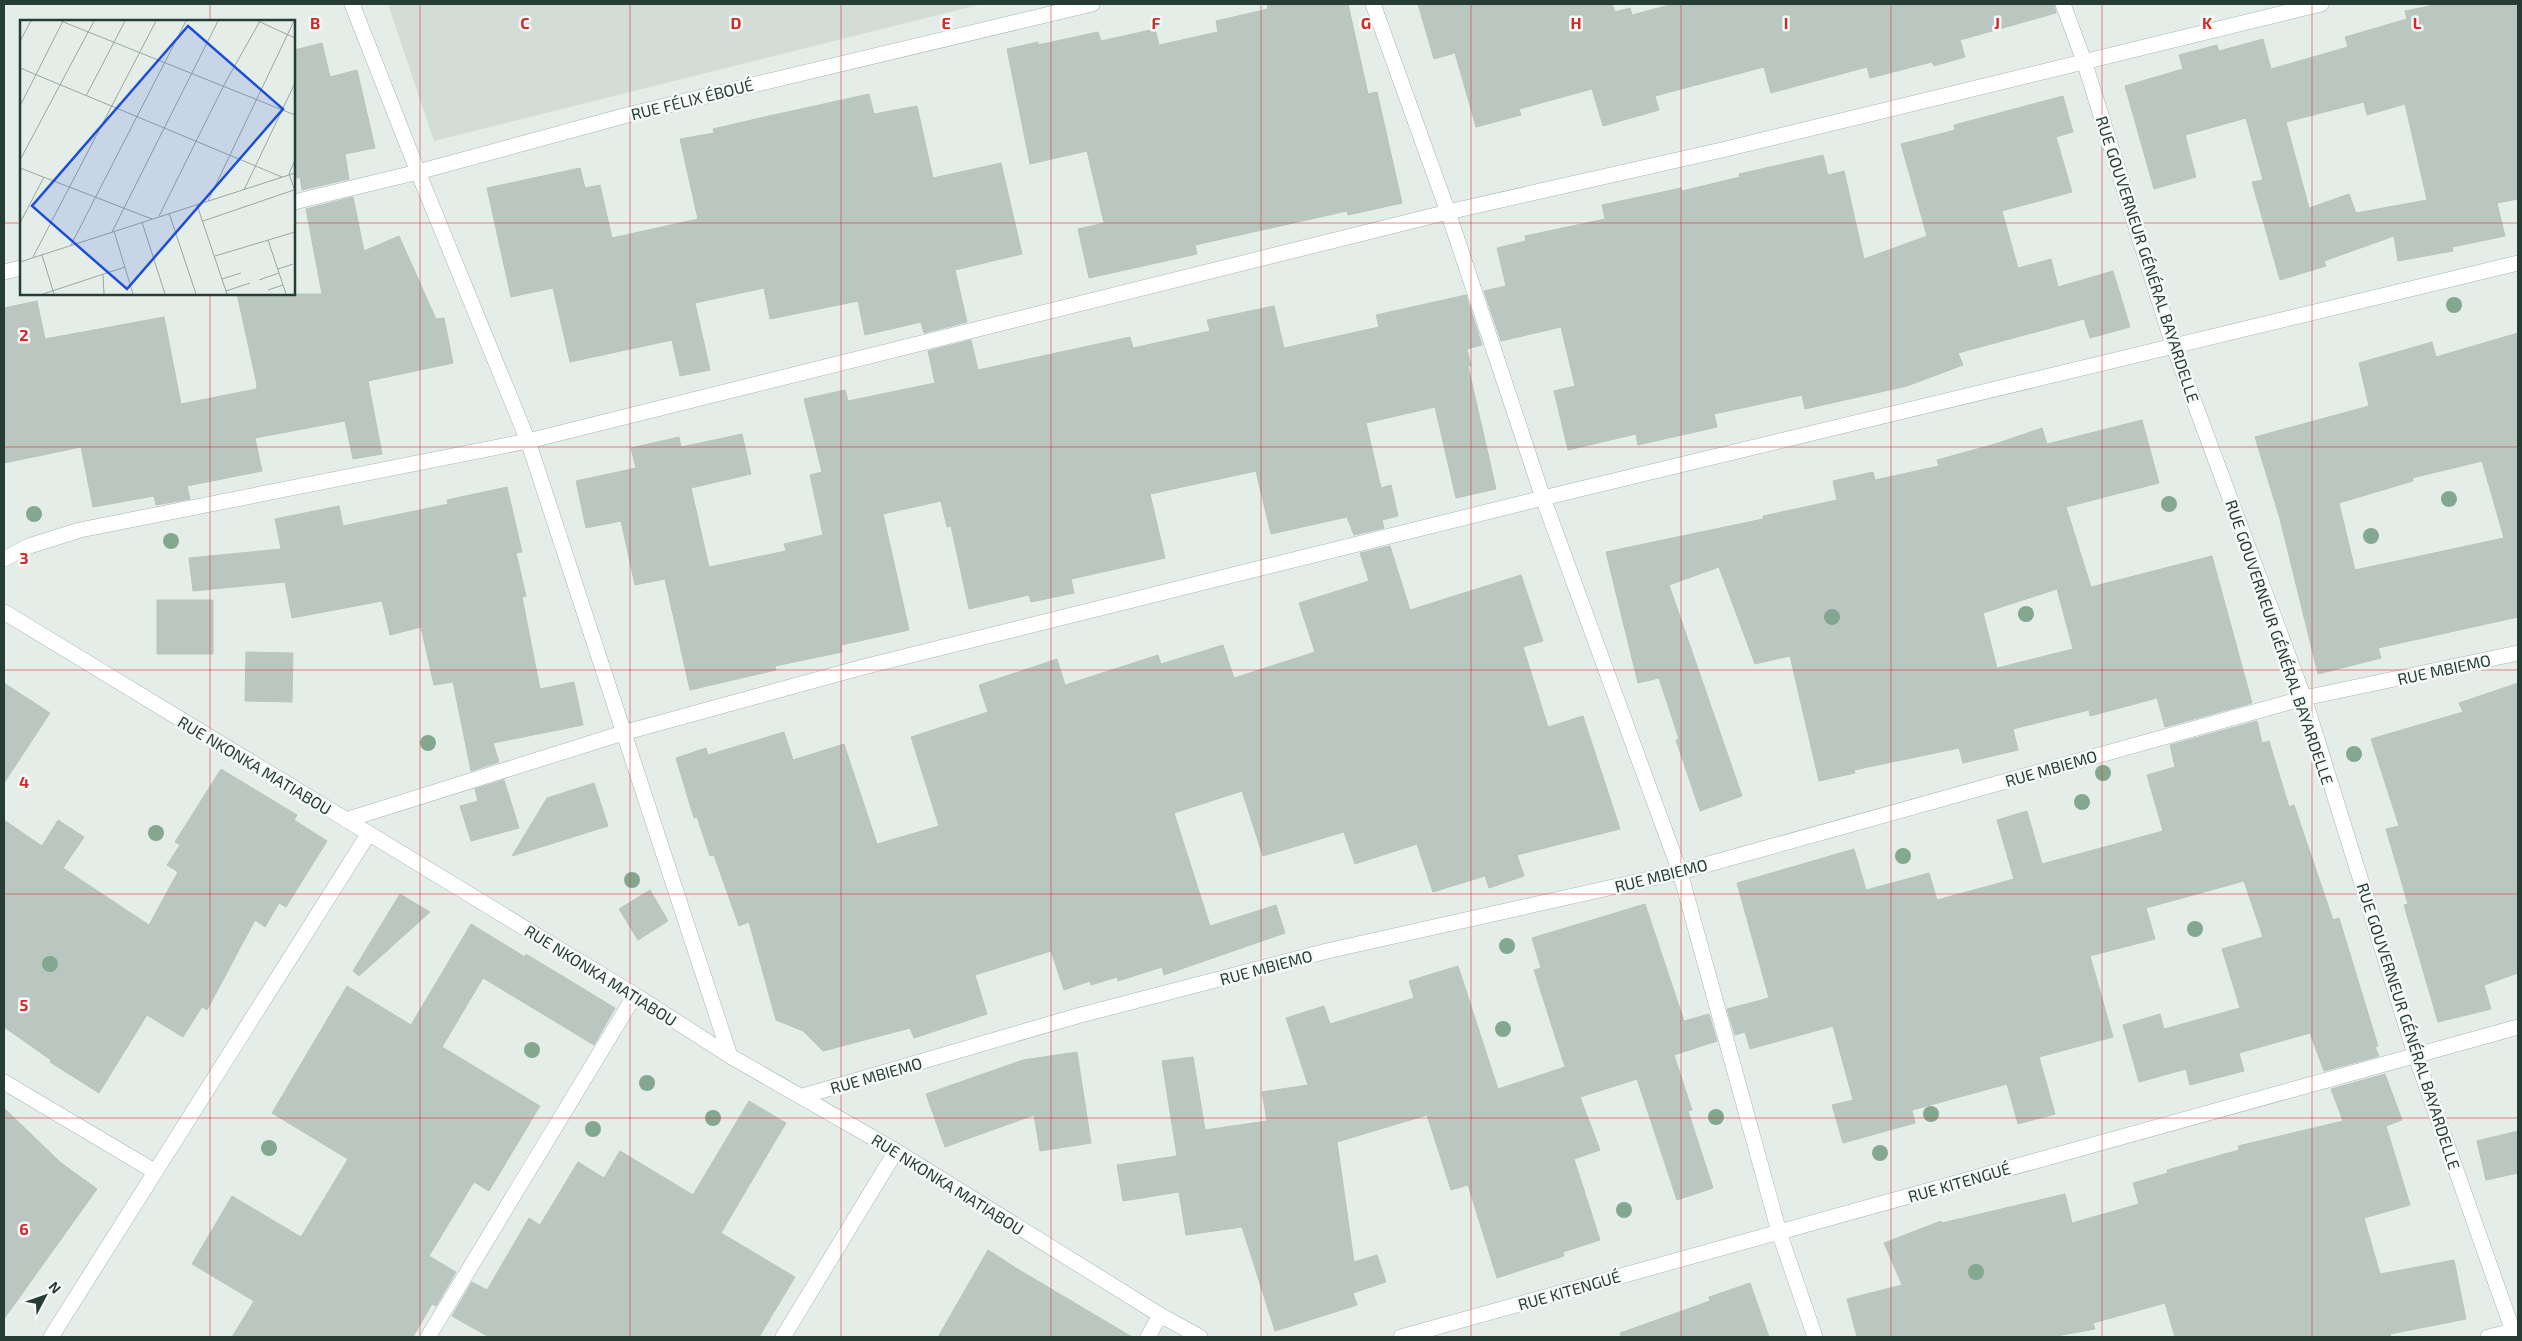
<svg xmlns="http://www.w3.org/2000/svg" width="2522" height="1341" viewBox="0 0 2522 1341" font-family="'Exo 2',sans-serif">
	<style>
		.built { fill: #d3dcd7 }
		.building { fill: #bac7c1; stroke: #b8c6bf; fill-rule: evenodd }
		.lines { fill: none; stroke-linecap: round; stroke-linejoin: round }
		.minor-casing { stroke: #a8b5af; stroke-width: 16 }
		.minor { stroke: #fff; stroke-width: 15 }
		.tree { fill: #84a88f }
		.grid { fill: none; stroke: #d62828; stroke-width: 1; stroke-opacity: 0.55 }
		.labels { text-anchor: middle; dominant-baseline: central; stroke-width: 5; stroke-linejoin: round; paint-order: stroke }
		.street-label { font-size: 16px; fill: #263d35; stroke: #f5f9f7 }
		.inset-road { fill: none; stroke: #99a7a1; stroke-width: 1 }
		.view { fill: #1d4ed8; fill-opacity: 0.15; stroke: #1d4ed8; stroke-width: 2.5 }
		.inset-edge { fill: none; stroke: #263d35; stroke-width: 2.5 }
		.grid-label { font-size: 16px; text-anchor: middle; font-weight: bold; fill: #d62828; stroke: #f5f9f7; stroke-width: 5; stroke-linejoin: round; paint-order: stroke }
	</style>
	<rect width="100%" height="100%" fill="#e5ede9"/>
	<path class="built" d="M388 4H982L434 141Z"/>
	<path class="building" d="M1267 4H1348L1368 94 1377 92 1402 203 1348 215 1347 211 1195 245 1197 254 1089 278 1078 229 1104 223 1087 151 1030 164 1007 49 1038 42V45L1098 32 1101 41 1155 29 1159 45 1218 32 1216 21 1268 9Z
		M1418 4H1612L1615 12 1630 8 1632 15 1673 4H2054L2056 13 1960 40 1965 57 1934 66 1932 62 1870 78 1867 67 1771 93 1764 67 1655 96 1659 110 1603 126 1592 89 1519 109 1521 115 1476 127 1455 53 1434 59Z
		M2439 4H2518V199L2497 203 2505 236 2452 247 2453 251 2398 261 2394 236 2324 261 2326 266 2280 280 2252 182 2263 180 2246 118 2185 135 2196 177 2154 189 2125 86 2183 69 2179 55 2217 45 2219 51 2263 39 2271 69 2348 47 2345 37 2407 19 2405 11ZM2364 102 2367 115 2405 104 2427 200 2356 213 2349 194 2309 208 2286 122Z
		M322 43 330 77 357 70 375 148 345 154 349 179 302 190 300 177 294 179V50Z
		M869 94 874 114 917 106 933 178 1001 163 1022 254 955 270 967 322 924 333 921 322 865 335 858 301 770 319 764 288 695 303 710 370 680 376 672 340 570 362 553 288 511 297 487 188 580 168 585 188 600 185 612 238 698 219 680 139 714 133 713 129 760 118Z
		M2063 96 2073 132 2056 137 2072 192 2002 211 2018 268 2051 259 2058 287 2113 271 2130 327 2090 338 2084 319 1958 353 1963 365 1907 386 1805 409 1802 395 1714 414 1717 427 1638 445 1636 434 1568 450 1554 391 1575 386 1561 327 1501 341 1484 291 1506 286 1497 248 1526 241 1525 236 1605 219 1602 205 1681 188 1682 191 1740 177 1739 174 1823 155 1828 175 1844 171 1864 259 1927 236 1901 144 1955 130 1954 125Z
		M353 197 364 251 399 236 436 319 444 318 453 363 368 381 382 454 353 459 345 421 255 438 262 471 187 486 190 499 156 505 154 496 93 507 81 447 4 463V308L37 301 45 339 164 317 181 404 256 389 257 385 237 294H322L306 209Z
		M1466 295 1482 345 1467 349 1471 366H1468L1496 489 1456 498 1435 407 1366 423 1381 488 1391 485 1398 516 1382 520 1384 528 1354 535 1347 517 1271 534 1256 471 1150 494 1165 558 1071 579 1074 593 1031 602 1029 595 969 609 951 526 947 527 941 501 883 514 909 630 841 645 842 652 775 666 776 670 690 690 665 579 635 585 621 521 586 528 576 481 636 468 631 448 679 437 681 447 742 434 751 474 691 488 709 567 786 551 784 544 823 535 810 475 822 472 804 399 845 390 848 401 935 383 928 351 971 340 978 370 1130 337 1133 348 1210 331 1207 320 1274 306 1284 348 1379 327 1376 315Z
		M2518 333V617L2378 648 2381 658 2318 674 2280 519 2255 437 2369 406 2359 363 2432 342 2436 357ZM2482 461 2504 538 2355 570 2339 503 2413 481 2412 478Z
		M2142 420 2159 483 2066 507 2091 587 2212 556 2252 703 2165 727 2157 698 2090 716 2089 710 2013 729 2018 750 1963 763 1959 748 1854 770 1855 773 1819 781 1790 656 1755 664 1719 567 1669 585 1742 796 1700 811 1676 740 1679 739 1659 678 1638 683 1606 552 1763 519V516L1837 500 1833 481 1873 472 1875 480 1939 466 1937 460 1995 444 2042 428 2047 444ZM2057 589 2073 649 1997 668 1983 613Z
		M507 487 522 552 516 553 526 596 522 597 540 689 574 682 583 725 493 743 499 762 471 771 453 682 434 685 421 627 390 635 382 601 292 618 285 582 193 591 189 558 281 549 275 519 339 506 343 526 448 504 447 500Z
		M1390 546 1410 610 1521 575 1543 641 1523 647 1548 727 1583 716 1620 829 1517 855 1524 876 1489 888 1485 876 1433 892 1417 844 1355 864 1344 832 1263 856 1242 791 1174 813 1210 926 1276 905 1285 933 1164 975 1162 967 1118 981 1117 977 1091 985 1090 981 1064 990 1051 951 975 975 987 1014 914 1038 910 1028 823 1051 803 1031 776 1020 749 922 739 926 714 855 710 856 697 817 694 818 676 758 706 748 708 755 784 732 793 760 844 744 877 844 939 826 911 737 988 712 979 685 1057 659 1065 685 1158 655 1161 664 1223 645 1234 678 1315 652 1299 603 1369 581 1360 553Z
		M157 600H213V654H157Z
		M246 652 293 653 292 702 245 701Z
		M4 683 50 713 4 783Z
		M2518 683V973L2484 985 2491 1009 2438 1022 2404 905 2408 904 2386 829 2399 826 2371 739 2463 712 2459 703Z
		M2257 721 2262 743 2269 741 2289 807 2294 805 2333 920 2339 918 2378 1046 2375 1047 2379 1056 2324 1071 2310 1033 2239 1053 2244 1071 2190 1085 2186 1069 2139 1082 2123 1025 2160 1014 2164 1029 2240 1008 2222 949 2263 937 2244 881 2146 908 2155 939 2090 956 2113 1037 2039 1057 2055 1114 2018 1124 2007 1084 1912 1110 1915 1123 1843 1143 1832 1105 1853 1100 1833 1026 1750 1049 1745 1032 1735 1035 1727 1009 1769 998 1737 883 1854 849 1866 890 1929 873 1937 900 2014 879 1997 820 2027 811 2042 864 2163 831 2147 775 2175 767 2170 745Z
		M221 769 297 815 294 820 327 841 286 907 279 903 265 927 255 920 207 1010 202 1007 183 1037 147 1015 99 1093 50 1062 51 1060 4 1027V820L42 846 58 820 84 837 63 868 149 925 178 872 167 865 180 845 175 842Z
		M504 780 519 828 471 841 460 806 478 801 475 789Z
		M594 783 608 826 512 856 547 798Z
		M650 890 668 921 638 940 619 909Z
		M400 894 430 912 359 976 353 971Z
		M1645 904 1684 1021 1709 1014 1717 1041 1674 1055 1692 1110 1688 1111 1713 1188 1677 1200 1637 1079 1580 1097 1600 1150 1574 1159 1600 1240 1563 1252 1564 1256 1497 1278 1468 1185 1451 1190 1427 1115 1337 1142 1354 1262 1377 1255 1386 1282 1353 1293 1357 1305 1275 1331 1242 1227 1186 1235 1179 1192 1123 1201 1117 1165 1177 1156 1162 1061 1193 1057 1205 1130 1267 1121 1262 1092 1308 1085 1286 1018 1324 1006 1330 1024 1414 998 1409 981 1458 966 1498 1089 1565 1067 1534 970 1541 968 1532 938Z
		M471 924 525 957 526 954 615 1008 594 1045 483 978 442 1047 540 1106 489 1191 474 1182 429 1256 456 1272 436 1306 432 1304 413 1337H232L254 1301 192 1264 232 1196 301 1237 348 1159 272 1113 347 986 411 1025Z
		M1077 1052 1091 1143 1040 1151 1034 1115 945 1147 926 1094 1023 1060Z
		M2385 1074 2402 1120 2386 1126 2410 1205 2364 1218 2380 1274 2454 1260 2466 1319 2390 1334 2391 1337H2175L2165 1303 2093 1323 2095 1329 2051 1337H1857L1847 1299 1902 1285 1884 1243 1941 1221 1942 1223 2065 1194 2072 1223 2139 1204 2133 1183 2168 1173 2167 1170 2239 1150 2238 1146 2343 1121 2331 1089Z
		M749 1101 786 1123 721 1233 795 1277 759 1337H489L452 1316 472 1282 487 1290 529 1218 540 1225 578 1162 604 1178 620 1151 693 1195Z
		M4 1108 60 1162 97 1189 4 1319Z
		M2518 1131V1173L2486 1180 2477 1141Z
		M988 1250 1016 1268 1132 1337H938Z
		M1750 1283 1769 1337H1621L1620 1333 1710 1301 1709 1297Z"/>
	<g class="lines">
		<g class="minor-casing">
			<path id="minor" d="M352 4 418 172 528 441 730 1056
				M1373 4 1448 212 1543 498 1680 872 1779 1232 1815 1337
				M2063 4 2084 61 2173 345 2304 698 2415 1054 2515 1337
				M294 202 418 172 631 114 1092 4
				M4 272 21 268
				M4 559 29 546 80 530 528 441 1448 212 1726 149 2321 4
				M4 612 635 995 730 1056 896 1151 1160 1315 1200 1337
				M346 820 623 733 863 667 1543 498 2518 263
				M4 1082 154 1171
				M803 1096 1077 1016 1327 951 1680 872 2304 698 2518 653
				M51 1337 369 833
				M428 1337 635 995
				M783 1337 896 1151
				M1148 1337 1160 1315
				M1401 1337 2518 1027
				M2488 1337 2518 1330"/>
		</g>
		<use href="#minor" class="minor"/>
	</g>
	<g class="tree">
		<circle cx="2454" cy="305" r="8"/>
		<circle cx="2449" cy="499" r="8"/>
		<circle cx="2169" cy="504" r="8"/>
		<circle cx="34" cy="514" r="8"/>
		<circle cx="2371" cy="536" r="8"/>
		<circle cx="171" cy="541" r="8"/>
		<circle cx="2026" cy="614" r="8"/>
		<circle cx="1832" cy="617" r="8"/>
		<circle cx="428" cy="743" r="8"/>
		<circle cx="2354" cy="754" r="8"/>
		<circle cx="2103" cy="773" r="8"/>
		<circle cx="2082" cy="802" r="8"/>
		<circle cx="156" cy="833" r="8"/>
		<circle cx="1903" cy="856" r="8"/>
		<circle cx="632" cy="880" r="8"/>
		<circle cx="2195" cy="929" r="8"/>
		<circle cx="1507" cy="946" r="8"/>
		<circle cx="50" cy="964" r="8"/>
		<circle cx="1503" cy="1029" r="8"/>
		<circle cx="532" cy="1050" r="8"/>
		<circle cx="647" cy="1083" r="8"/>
		<circle cx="1931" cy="1114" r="8"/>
		<circle cx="1716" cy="1117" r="8"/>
		<circle cx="713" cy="1118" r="8"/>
		<circle cx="593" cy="1129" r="8"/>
		<circle cx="269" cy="1148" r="8"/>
		<circle cx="1880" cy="1153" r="8"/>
		<circle cx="1624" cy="1210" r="8"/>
		<circle cx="1976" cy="1272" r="8"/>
	</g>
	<path class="grid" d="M210 4V21M420 4V1337M630 4V1337M841 4V1337M1051 4V1337M1261 4V1337M1471 4V1337M1681 4V1337M1891 4V1337M2102 4V1337M2312 4V1337M4 223H21M294 223H2518M210 294V1337M4 447H2518M4 670H2518M4 894H2518M4 1118H2518"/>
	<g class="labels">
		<g class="street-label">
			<text transform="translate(692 99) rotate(-14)">RUE FÉLIX ÉBOUÉ</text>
			<text transform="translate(2148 259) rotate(72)">RUE GOUVERNEUR GÉNÉRAL BAYARDELLE</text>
			<text transform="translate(2280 642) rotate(71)">RUE GOUVERNEUR GÉNÉRAL BAYARDELLE</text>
			<text transform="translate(2444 669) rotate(-12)">RUE MBIEMO</text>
			<text transform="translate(255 765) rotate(31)">RUE NKONKA MATIABOU</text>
			<text transform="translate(2051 768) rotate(-16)">RUE MBIEMO</text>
			<text transform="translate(1661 875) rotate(-14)">RUE MBIEMO</text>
			<text transform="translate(1266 967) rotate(-15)">RUE MBIEMO</text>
			<text transform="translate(601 975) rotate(32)">RUE NKONKA MATIABOU</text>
			<text transform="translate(2409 1026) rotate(72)">RUE GOUVERNEUR GÉNÉRAL BAYARDELLE</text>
			<text transform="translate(876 1075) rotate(-16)">RUE MBIEMO</text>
			<text transform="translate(1959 1182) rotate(-16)">RUE KITENGUÉ</text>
			<text transform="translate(948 1184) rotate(32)">RUE NKONKA MATIABOU</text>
			<text transform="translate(1569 1290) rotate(-16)">RUE KITENGUÉ</text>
		</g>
	</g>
	<g transform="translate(20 20)">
		<rect width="275" height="275" fill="#e5ede9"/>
		<path class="inset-road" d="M41 1 275 95M238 1 275 18M0 21 11 1M0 48 262 157M66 76 105 1M0 86 43 1M0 140 74 1M0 148 132 199M224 170 275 63M275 171 269 154 275 140M188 181 274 1M177 185 207 274M149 193 176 274M139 196 204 65 240 1M183 201 274 170M122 202 145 274M0 203 24 157M94 211 113 274M92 212 198 1M248 220 266 274M51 225 166 1M22 235 34 274M195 236 275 212M13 237 136 1M0 242 275 153M258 249 273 244M83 255 84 274M202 259 221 253M239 260 259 253M248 270 263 265M206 271 230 263M23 274 105 247"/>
		<path class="view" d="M168 6 263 89 107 269 12 186Z"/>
		<rect width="275" height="275" class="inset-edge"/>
	</g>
	<g class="grid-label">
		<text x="315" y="29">B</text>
		<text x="525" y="29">C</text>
		<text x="736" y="29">D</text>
		<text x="946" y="29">E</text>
		<text x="1156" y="29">F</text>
		<text x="1366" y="29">G</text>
		<text x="1576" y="29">H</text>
		<text x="1786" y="29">I</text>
		<text x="1997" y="29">J</text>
		<text x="2207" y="29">K</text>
		<text x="2417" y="29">L</text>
		<text x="24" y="341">2</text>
		<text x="24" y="564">3</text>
		<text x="24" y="788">4</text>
		<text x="24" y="1011">5</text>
		<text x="24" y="1235">6</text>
	</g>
	<rect width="2522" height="1341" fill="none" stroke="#263d35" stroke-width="10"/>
	<g transform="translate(45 1296) rotate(49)" stroke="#f5f9f7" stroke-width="4" paint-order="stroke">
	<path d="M0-4L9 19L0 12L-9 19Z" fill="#263d35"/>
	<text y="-8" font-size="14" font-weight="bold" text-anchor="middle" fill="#263d35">N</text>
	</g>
</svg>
